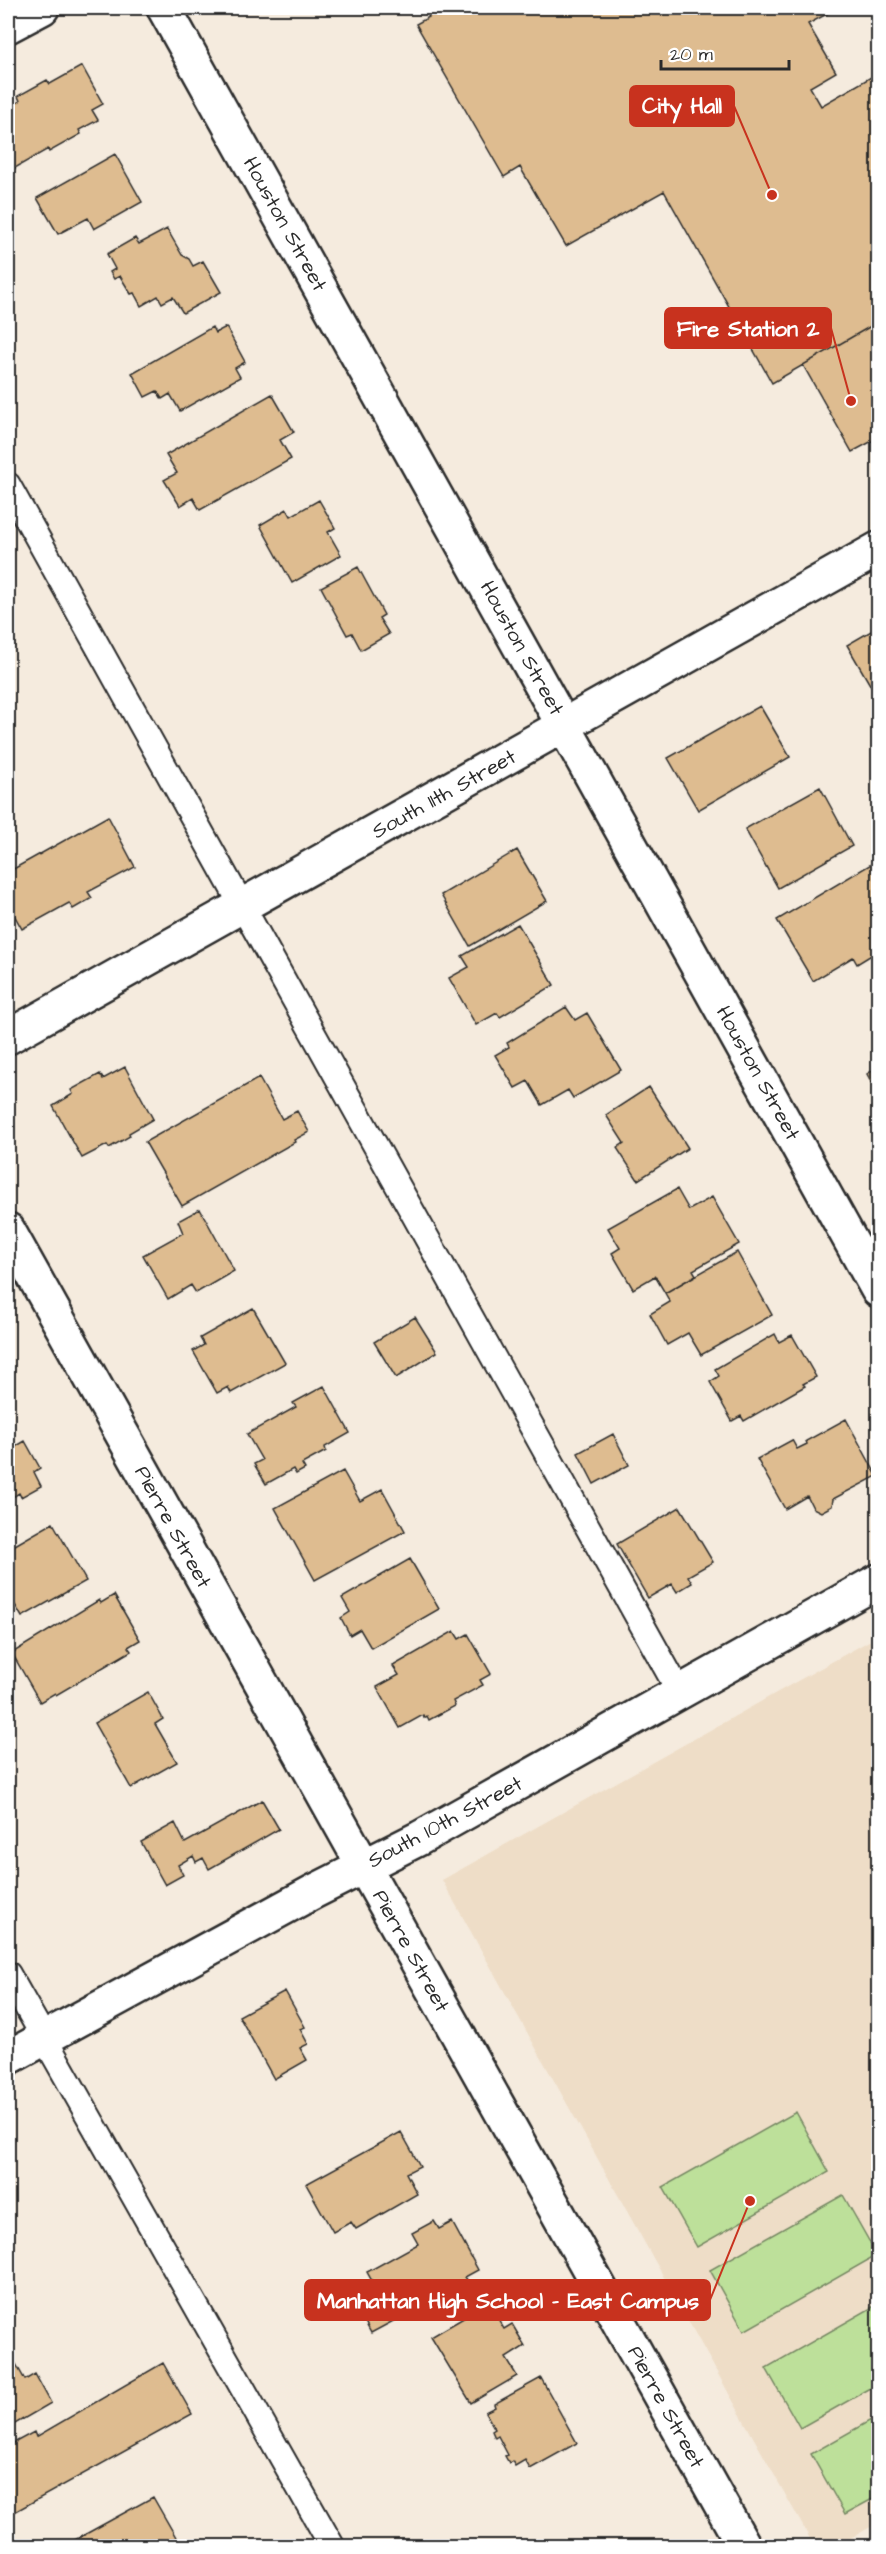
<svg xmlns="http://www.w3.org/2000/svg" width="886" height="2554" viewBox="0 0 886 2554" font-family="'Architects Daughter',sans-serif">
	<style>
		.built { fill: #eeddc7 }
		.green { fill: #bde09a; stroke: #748662; stroke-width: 1.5 }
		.building { fill: #debc90; stroke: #2b2b2b; stroke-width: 1.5 }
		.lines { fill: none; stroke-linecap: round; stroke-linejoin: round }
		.service-casing { stroke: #2b2b2b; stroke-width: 28 }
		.minor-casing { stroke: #2b2b2b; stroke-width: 38 }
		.tertiary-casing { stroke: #2b2b2b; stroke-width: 38 }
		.service { stroke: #fff; stroke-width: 24 }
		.minor { stroke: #fff; stroke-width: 33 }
		.tertiary { stroke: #fff; stroke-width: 33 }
		.labels { text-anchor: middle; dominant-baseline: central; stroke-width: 4.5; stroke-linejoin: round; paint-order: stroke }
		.street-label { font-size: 21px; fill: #2b2b2b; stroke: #fff }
		.leader { fill: none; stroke: #c8321e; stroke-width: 2 }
		.callout-dot { fill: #c8321e; stroke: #fff; stroke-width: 2 }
		.callout { fill: #c8321e; stroke: #c8321e; stroke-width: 2 }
		.callout-label { font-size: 22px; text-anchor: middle; font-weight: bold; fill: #fff }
	</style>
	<rect width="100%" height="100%" fill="#f5ebde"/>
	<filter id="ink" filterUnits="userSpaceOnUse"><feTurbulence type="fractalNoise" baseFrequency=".0167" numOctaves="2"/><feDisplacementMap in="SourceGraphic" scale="12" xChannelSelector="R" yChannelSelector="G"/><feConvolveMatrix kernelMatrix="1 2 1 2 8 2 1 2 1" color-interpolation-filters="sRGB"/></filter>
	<g filter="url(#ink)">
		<path class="built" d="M878 1636V2523L836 2546H814L442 1880Z"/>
		<path class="green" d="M796 2112 829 2172 697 2247 663 2187Z
			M843 2195 877 2255 744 2331 710 2270Z
			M878 2304V2384L800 2428 766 2368Z
			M878 2416V2496L845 2514 811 2454Z"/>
		<path class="building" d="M423 8H838L808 24 836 72 810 87 821 106 878 73V322L772 383 664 191 566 246 520 167 504 177 416 24 429 17Z
			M82 66 103 104 92 110 98 120 79 130 81 134 49 152 48 149 8 172V108L20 101 18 96 47 80 50 84Z
			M115 154 142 202 94 229 88 218 58 234 37 198Z
			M167 229 182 255 189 259 193 266 203 261 221 292 183 313 173 297 162 303 158 296 141 306 134 293 131 294 120 276 114 279 110 272 115 269 107 254 135 238 139 244Z
			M878 322V438L852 452 803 365Z
			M212 327 215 333 226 327 245 362 235 368 240 377 180 411 170 394 162 399 157 391 145 397 132 373Z
			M272 394 294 432 280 440 291 459 200 510 193 498 180 506 164 480 177 473 166 455Z
			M319 500 335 528 328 532 341 555 292 583 260 525 287 509 291 516Z
			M358 567 384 615 379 618 389 634 361 650 352 633 347 635 321 587Z
			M878 627V694L876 695 847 645Z
			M760 706 790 757 698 810 668 758Z
			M820 787 852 846 778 888 745 829Z
			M108 816 135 867 88 892 92 898 73 909 69 903 22 929 8 904V872Z
			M517 850 547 901 470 946 441 895Z
			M878 860V951L857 964 853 957 813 981 777 920Z
			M518 924 554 985 500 1017 497 1013 476 1025 449 978 469 967 462 956Z
			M566 1007 575 1020 587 1013 621 1070 573 1098 568 1090 542 1105 528 1081 515 1088 495 1055 509 1047 507 1043Z
			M125 1067 153 1119 129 1133 130 1136 109 1148 107 1145 82 1158 53 1106 73 1094 71 1090 100 1074 103 1079Z
			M878 1067V1094L867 1074Z
			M259 1078 282 1119 297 1111 309 1132 294 1140 295 1142 182 1206 145 1142Z
			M649 1087 688 1148 638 1180 617 1148 624 1143 606 1115Z
			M677 1189 689 1210 712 1197 739 1244 693 1270 696 1275 665 1293 655 1276 633 1289 612 1253 620 1248 608 1228Z
			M200 1209 234 1271 196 1293 191 1285 168 1299 143 1255 183 1233 178 1221Z
			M737 1252 772 1315 701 1355 688 1333 667 1345 650 1314 670 1302 665 1293Z
			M253 1308 285 1363 231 1393 228 1387 217 1393 193 1351 204 1345 200 1338Z
			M415 1317 437 1352 396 1378 374 1342Z
			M775 1334 779 1342 792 1335 816 1377 803 1384 805 1386 744 1421 741 1416 732 1421 710 1382 719 1376 715 1369Z
			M324 1386 350 1433 325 1447 326 1451 302 1464 305 1469 296 1474 293 1469 266 1484 254 1464 262 1460 247 1434 296 1407 293 1403Z
			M846 1419 877 1476 833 1499 832 1506 821 1512 813 1508 807 1496 785 1509 757 1459 792 1440 797 1449 807 1444 806 1441Z
			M613 1434 629 1465 594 1484 578 1453Z
			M25 1441 40 1468 34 1472 41 1486 21 1497 19 1493 8 1500V1451Z
			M343 1471 360 1501 382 1489 405 1531 315 1580 275 1508Z
			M680 1507 713 1562 688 1576 692 1583 677 1592 672 1584 648 1598 617 1544Z
			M53 1523 86 1581 22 1617 8 1593V1576L13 1573 8 1563V1549Z
			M410 1559 439 1609 371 1648 360 1629 350 1635 341 1618 350 1612 342 1598Z
			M114 1595 140 1640 128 1647 131 1651 56 1695 55 1693 40 1702 12 1653 99 1600 101 1603Z
			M454 1631 459 1639 468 1634 491 1674 480 1680 483 1685 453 1701 455 1706 429 1720 427 1716 424 1718 423 1715 400 1728 377 1687 399 1675 393 1666Z
			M148 1692 163 1719 155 1724 177 1762 131 1788 94 1723Z
			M262 1800 279 1829 209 1869 203 1858 196 1862 193 1856 178 1865 183 1875 165 1885 141 1842 175 1823 185 1843Z
			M285 1991 305 2027 300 2029 308 2044 300 2048 307 2060 274 2079 239 2016Z
			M401 2132 420 2166 406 2173 417 2194 356 2229 351 2222 333 2232 306 2184Z
			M434 2221 439 2229 452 2222 478 2270 465 2277 468 2281 371 2333 359 2311 382 2299 367 2272 418 2244 412 2233Z
			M489 2303 504 2329 512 2324 525 2346 506 2358 517 2376 471 2403 431 2337Z
			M12 2357 25 2380 35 2374 51 2403 8 2428V2359Z
			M163 2363 192 2414 11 2514 8 2507V2446L34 2432 36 2437Z
			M541 2378 577 2443 530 2469 525 2460 515 2466 512 2461 509 2463 505 2456 508 2455 498 2436 495 2438 492 2431 495 2429 485 2412 495 2407 494 2404Z
			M153 2497 181 2546H64Z"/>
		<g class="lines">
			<g class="service-casing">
				<path id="service" d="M8 485 680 1693
					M8 1974 332 2546"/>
			</g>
			<g class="minor-casing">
				<path id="minor" d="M164 8 878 1290
					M8 26 42 8
					M8 1037 878 549
					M8 1230 744 2546"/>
			</g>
			<g class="tertiary-casing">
				<path id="tertiary" d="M8 2058 313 1892 420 1838 878 1581"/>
			</g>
			<use href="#service" class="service"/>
			<use href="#minor" class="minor"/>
			<use href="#tertiary" class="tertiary"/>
		</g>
	</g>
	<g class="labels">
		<g class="street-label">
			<text transform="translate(285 224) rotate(61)">Houston Street</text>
			<text transform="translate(522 648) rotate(61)">Houston Street</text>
			<text transform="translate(444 794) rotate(-29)">South 11th Street</text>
			<text transform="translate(758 1073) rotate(61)">Houston Street</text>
			<text transform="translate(173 1527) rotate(61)">Pierre Street</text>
			<text transform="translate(445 1822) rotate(-28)">South 10th Street</text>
			<text transform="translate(411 1951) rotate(61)">Pierre Street</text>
			<text transform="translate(666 2407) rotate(61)">Pierre Street</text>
		</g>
	</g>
	<path class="leader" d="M772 195L734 106M851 401L831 328M750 2201L710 2300"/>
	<g class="callout-dot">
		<circle cx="772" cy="195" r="6"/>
		<circle cx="851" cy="401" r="6"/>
		<circle cx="750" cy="2201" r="6"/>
	</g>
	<g class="callout">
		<rect x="630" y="86" width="104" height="40" rx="6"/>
		<rect x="665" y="308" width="166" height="40" rx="6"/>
		<rect x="305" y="2280" width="405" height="40" rx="6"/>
	</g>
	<g class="callout-label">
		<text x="682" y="113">City Hall</text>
		<text x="748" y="336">Fire Station 2</text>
		<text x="508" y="2308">Manhattan High School - East Campus</text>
	</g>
	<rect width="886" height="2554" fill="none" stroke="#fff" stroke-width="30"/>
	<rect x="15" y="15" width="856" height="2524" fill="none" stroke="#2b2b2b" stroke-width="2" filter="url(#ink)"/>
	<path d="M661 60v9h128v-9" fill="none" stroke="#2b2b2b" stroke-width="3"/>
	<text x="670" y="60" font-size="18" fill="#2b2b2b" stroke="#ffffff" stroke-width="4.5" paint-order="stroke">20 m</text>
</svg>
